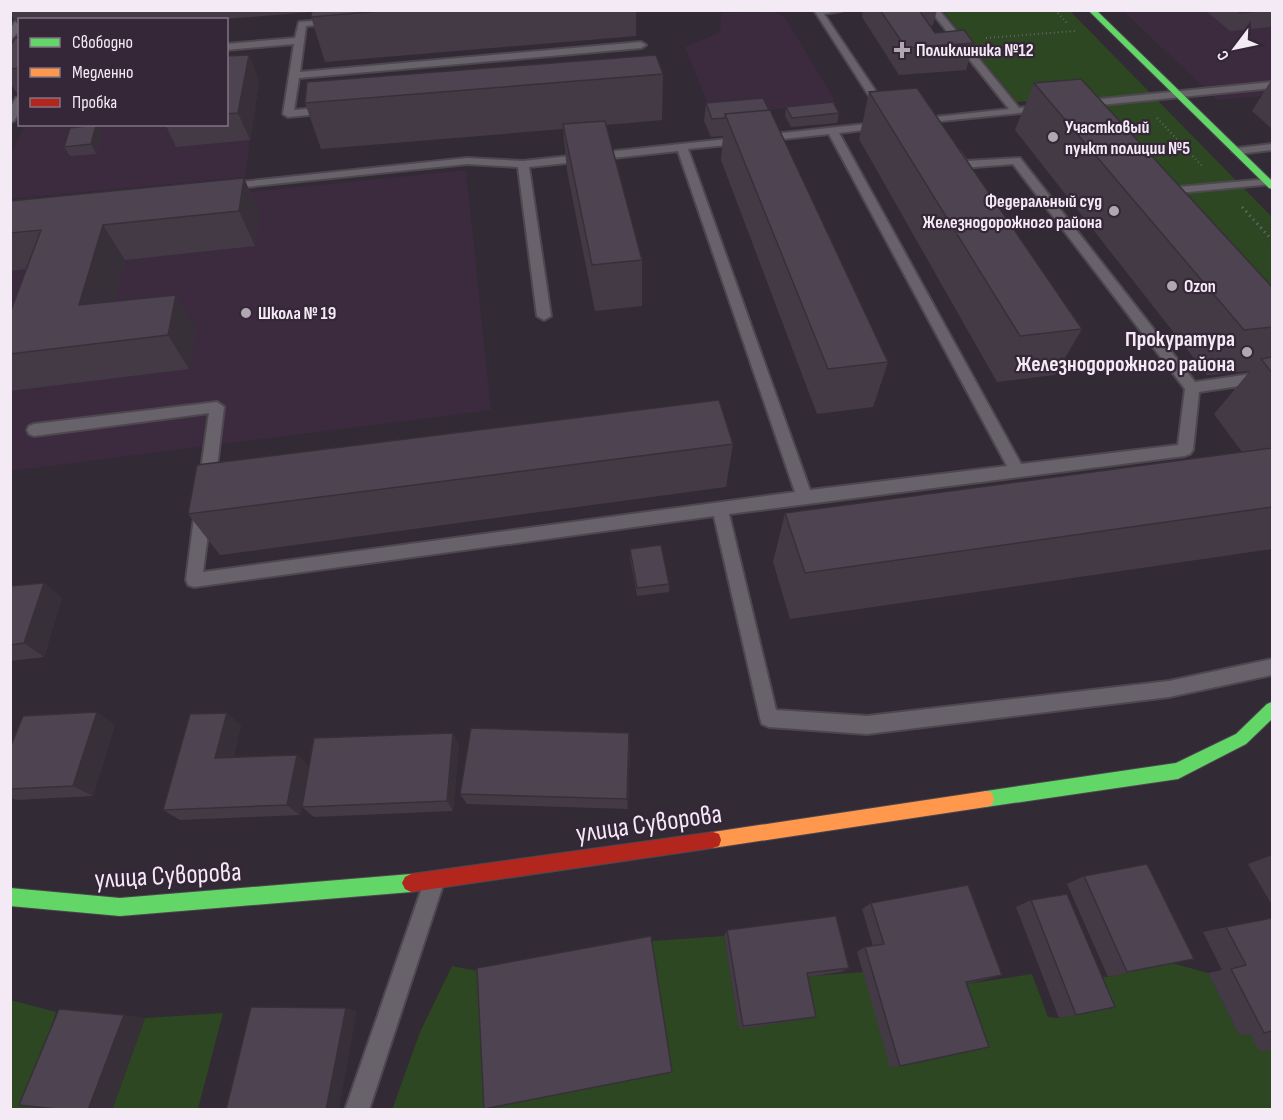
<svg xmlns="http://www.w3.org/2000/svg" width="1283" height="1120" viewBox="0 0 1283 1120" font-family="'Sofia Sans Condensed',sans-serif">
	<style>
		.built { fill: #3c2a3f }
		.green { fill: #2d4722 }
		.lines { fill: none; stroke-linecap: round; stroke-linejoin: round }
		.lane-casing { stroke: #4e474f; stroke-width: 4 }
		.fast-casing { stroke: #4e474f; stroke-width: 2 }
		.slow-casing { stroke: #4e474f; stroke-width: 2 }
		.jam-casing { stroke: #4e474f; stroke-width: 2 }
		.path-far1 { stroke: #686169; stroke-width: 2; stroke-dasharray: 1 3; stroke-linecap: butt }
		.path { stroke: #686169; stroke-width: 3; stroke-dasharray: 1.5 4; stroke-linecap: butt }
		.lane { fill: #68626a; fill-rule: evenodd }
		.fast { fill: #63d668; fill-rule: evenodd }
		.slow { fill: #ff974d; fill-rule: evenodd }
		.jam { fill: #b3261e; fill-rule: evenodd }
		.wall { fill: #433a46 }
		.shaded-wall { fill: #373039 }
		.building { fill: #4e4451; stroke: #373039; stroke-width: 1.5 }
		.poi-dot { fill: #b0a7b2; stroke: #352638; stroke-width: 2 }
		.labels { text-anchor: middle; dominant-baseline: central; stroke-width: 4.5; stroke-linejoin: round; paint-order: stroke }
		.far-poi-label { font-size: 18px; font-weight: bold; fill: #f4eaf6; stroke: #352638; text-anchor: start }
		.poi-label { font-size: 22px; font-weight: bold; fill: #f4eaf6; stroke: #352638; text-anchor: end }
		.near-street-label { font-size: 27px; fill: #f4eaf6; stroke: #352638 }
	</style>
	<rect width="100%" height="100%" fill="#322a34"/>
	<path class="built" d="M1123 11H1272V95L1217 100Z
		M774 12 785 17 837 104 712 115 685 47 720 32 721 13Z
		M259 81 245 177 11 199V154L24 125 226 124 235 83Z
		M466 170 491 410 11 471 10 216Z"/>
	<path class="green" d="M943 11H1070L1272 217V368L1039 100 1017 102Z
		M724 936 739 1028 801 977 863 972 953 986 1032 974 1048 1017 1059 1018 1096 1010 1085 977H1108L1172 963 1208 973 1239 1035 1250 1033 1272 1048V1109L392 1110 420 1032 452 966 483 972 491 1107 671 1072 651 941Z
		M11 1000 56 1012 28 1098 104 1109 11 1110Z
		M223 1013 198 1109 112 1110 145 1018Z"/>
	<g class="lines">
		<g class="lane-casing">
			<path id="lane" d="M362 10H372L370 21 306 26 300 72 641 42 646 45 641 48 299 78 294 110 329 107 334 110 329 113 288 117 283 114 294 44 226 50V44L295 38 299 22 362 17Z
				M814 10H845L824 14 889 111 888 113H880Z
				M930 10H939L1019 108 1045 105 1049 106V110L912 124V120L916 119 1009 109Z
				M17 19 24 20H20V30L10 41V29Z
				M1272 82V88L1080 107 1075 104 1080 101Z
				M20 97V111L14 121 10 122V108L16 98Z
				M884 122 888 123V127L839 133 1021 464 1178 445 1185 389 1013 164 963 168 959 167 948 152 950 150H958L966 161 1020 158 1195 382 1272 371V381L1199 392 1193 450 1190 454 1185 456 729 514 776 710 867 716 1169 681 1272 659V675L1169 697 867 734 769 727 762 724 760 718 714 516 194 587 188 585 186 580 195 510 197 505 203 504 209 505 211 510 203 572 795 492 678 151 529 167 551 316 544 320 537 316 518 167 467 164 226 189 220 186 222 184 467 158 523 161ZM829 134 1007 466 810 490 688 149Z
				M1272 144V150L1238 154 1232 151 1238 148Z
				M1268 179 1272 180V184L1178 193 1172 190 1178 187Z
				M217 402 224 407 215 484 212 488H202L199 484 209 413 34 436 29 434 27 430 29 426 34 424Z
				M434 872 441 875 444 882 369 1110H345L424 882 427 875Z"/>
		</g>
		<g class="fast-casing">
			<path id="fast" d="M1088 10H1096L1272 181V189L1269 188Z
				M1272 702V719L1246 744 1178 779 986 807 980 805 978 799 980 793 986 791 1176 763 1236 734 1267 704Z
				M411 874 417 877 420 883 417 889 411 892 120 916 10 906V888L120 898Z"/>
		</g>
		<g class="slow-casing">
			<path id="slow" d="M986 791 992 793 994 799 992 805 986 807 713 848 707 846 705 840 707 834 713 832Z"/>
		</g>
		<g class="jam-casing">
			<path id="jam" d="M713 832 719 834 721 840 719 846 713 848 411 892 405 889 402 883 405 877 411 874Z"/>
		</g>
		<path class="path-far1" d="M1055 10 1067 23
			M986 38 1075 31
			M1157 118 1203 167"/>
		<path class="path" d="M1242 207 1272 240"/>
		<use href="#lane" class="lane"/>
		<use href="#fast" class="fast"/>
		<use href="#slow" class="slow"/>
		<use href="#jam" class="jam"/>
	</g>
	<path class="wall" d="M10 10H636V36L325 62 311 17 312 12 213 20H20V28L10 13Z
		M863 10H937L933 25 930 26 935 33 974 43 966 70 899 75 862 17Z
		M1205 10H1272V23L1270 27 1230 31Z
		M20 38V97L10 83V47Z
		M226 53 228 56 249 55 259 81 250 140 176 147 165 124H226Z
		M663 74 662 120 606 125 642 260V306L595 311 567 171 563 129 321 149 305 103Z
		M1272 79V129L1252 111Z
		M1034 83 1272 287V549L790 619 773 562 785 513 1242 452 1214 414 1250 371 1207 375 1015 130Z
		M869 92 1082 329 1055 375 997 382 859 139Z
		M763 98 888 362 873 407 817 414 721 160 723 136 711 137 704 121 706 103Z
		M786 107 839 113 837 123 791 127 785 116Z
		M96 125 102 134 96 154 70 156 64 147Z
		M244 178 259 213 255 246 125 260 114 301 196 329 189 369 10 391V313L27 269 10 271V201Z
		M733 444 726 487 220 555 188 514Z
		M630 549 669 584V592L637 596 630 557Z
		M44 583 62 598 44 657 10 661V586Z
		M97 712 115 725 93 796 17 800 10 798V789Z
		M241 725 233 758 297 755 309 767 300 815 180 820 163 810Z
		M459 744 453 811 314 817 302 807Z
		M630 744 628 809 467 804 460 794Z
		M1272 855V905L1248 864Z
		M1084 876 1194 959 1108 977 1067 884Z
		M1031 900 1076 1015 1059 1018 1016 907Z
		M871 903 1002 975 988 979 966 984 900 1066 890 1067 857 952 865 947 873 946 862 909Z
		M1272 918V1050L1259 1051 1250 1034 1239 1035 1208 973 1222 970 1203 932 1226 927Z
		M727 930 849 968 841 972 808 977 816 1017 809 1019 739 1029 724 936Z"/>
	<path class="shaded-wall" d="M249 55 259 81 250 140 238 113Z
		M96 125 102 134 96 154 91 144Z
		M244 178 259 213 255 246 239 211Z
		M103 225 125 260 104 340 79 305Z
		M176 295 196 329 189 369 168 335Z
		M44 583 62 598 44 657 24 643Z
		M97 712 115 725 93 796 73 786Z
		M227 713 241 725 230 769 215 758Z
		M453 733 459 744 453 811 447 801Z
		M629 733 630 744 628 809 627 799Z
		M297 755 309 767 300 815 287 805Z
		M346 1008 357 1011 339 1110H326Z
		M124 1015 145 1018 112 1110H88Z"/>
	<path class="building" d="M312 10H393L311 17Z
		M880 10H919L935 33 964 30 974 43 906 48Z
		M1237 10H1268L1240 13Z
		M15 38H20V68L10 69V47Z
		M249 55 238 113 226 114V56Z
		M656 55 663 74 305 103 307 82Z
		M1081 79 1272 287V327L1244 330 1034 83Z
		M917 88 1082 329 1020 336 869 92Z
		M763 98 769 110 725 114V118L712 119 706 103Z
		M833 102 839 113 792 118 786 107Z
		M770 110 888 362 828 369 725 114Z
		M605 121 642 260 592 265 563 124Z
		M96 125 91 144 64 147 70 128Z
		M244 178 239 211 103 225 79 305 176 295 168 335 10 354V313L41 230 10 233V201Z
		M1272 357V373L1261 359Z
		M719 400 733 444 188 514 197 465Z
		M1272 448V507L805 573 785 513Z
		M661 545 669 584 637 588 630 549Z
		M44 583 24 643 10 645V586Z
		M97 712 73 786 10 789V748L23 716Z
		M227 713 215 758 297 755 287 805 163 810 190 714Z
		M471 728 629 733 627 799 460 794Z
		M453 733 447 801 302 807 314 738Z
		M1147 864 1194 959 1127 972 1084 876Z
		M968 885 1002 975 966 982 989 1047 900 1066 865 947 884 944 871 903Z
		M1067 894 1115 1007 1076 1015 1031 900Z
		M836 916 849 968 807 973 816 1017 743 1026 727 930Z
		M1272 918V1031L1264 1033 1231 969 1246 965 1226 927Z
		M651 936 672 1072 484 1109 477 968Z
		M251 1007 346 1008 326 1110H226Z
		M59 1009 124 1015 88 1110H67L19 1105Z"/>
	<g class="poi-dot">
		<path d="M899 41h6v6h6v6h-6v6h-6v-6h-6v-6h6z"/>
		<circle cx="1053" cy="137" r="6"/>
		<circle cx="1114" cy="211" r="6"/>
		<circle cx="1172" cy="286" r="6"/>
		<circle cx="246" cy="313" r="6"/>
		<circle cx="1247" cy="352" r="6"/>
	</g>
	<g class="labels">
		<g class="far-poi-label">
			<text x="916" y="50">Поликлиника №12</text>
			<text x="1065" y="127">Участковый<tspan x="1065" dy="21">пункт полиции №5</tspan></text>
			<text x="1102" y="201" text-anchor="end">Федеральный суд<tspan x="1102" dy="21">Железнодорожного района</tspan></text>
			<text x="1184" y="286">Ozon</text>
			<text x="258" y="313">Школа № 19</text>
		</g>
		<g class="poi-label">
			<text x="1235" y="339">Прокуратура<tspan x="1235" dy="25">Железнодорожного района</tspan></text>
		</g>
		<g class="near-street-label">
			<text transform="translate(649 824) rotate(-8)">улица Суворова</text>
			<text transform="translate(168 876) rotate(-3)">улица Суворова</text>
		</g>
	</g>
	<rect width="1283" height="1120" fill="none" stroke="#f4eaf6" stroke-width="24"/>
	<rect x="18" y="18" width="210" height="108" fill="#352638" stroke="#817484" stroke-width="1.5"/>
	<rect x="30" y="38" width="30" height="9" fill="#63d668" stroke="#817484" stroke-width="1.5"/>
	<text x="72" y="48" font-size="18" fill="#f4eaf6">Свободно</text>
	<rect x="30" y="68" width="30" height="9" fill="#ff974d" stroke="#817484" stroke-width="1.5"/>
	<text x="72" y="78" font-size="18" fill="#f4eaf6">Медленно</text>
	<rect x="30" y="98" width="30" height="9" fill="#b3261e" stroke="#817484" stroke-width="1.5"/>
	<text x="72" y="108" font-size="18" fill="#f4eaf6">Пробка</text>
	<g transform="translate(1235 48) rotate(238)" stroke="#352638" stroke-width="4.5" paint-order="stroke">
	<path d="M0-4.5L10 22L0 15L-10 22Z" fill="#f4eaf6"/>
	<text y="-9" font-size="16" font-weight="bold" text-anchor="middle" fill="#f4eaf6">С</text>
	</g>
</svg>
